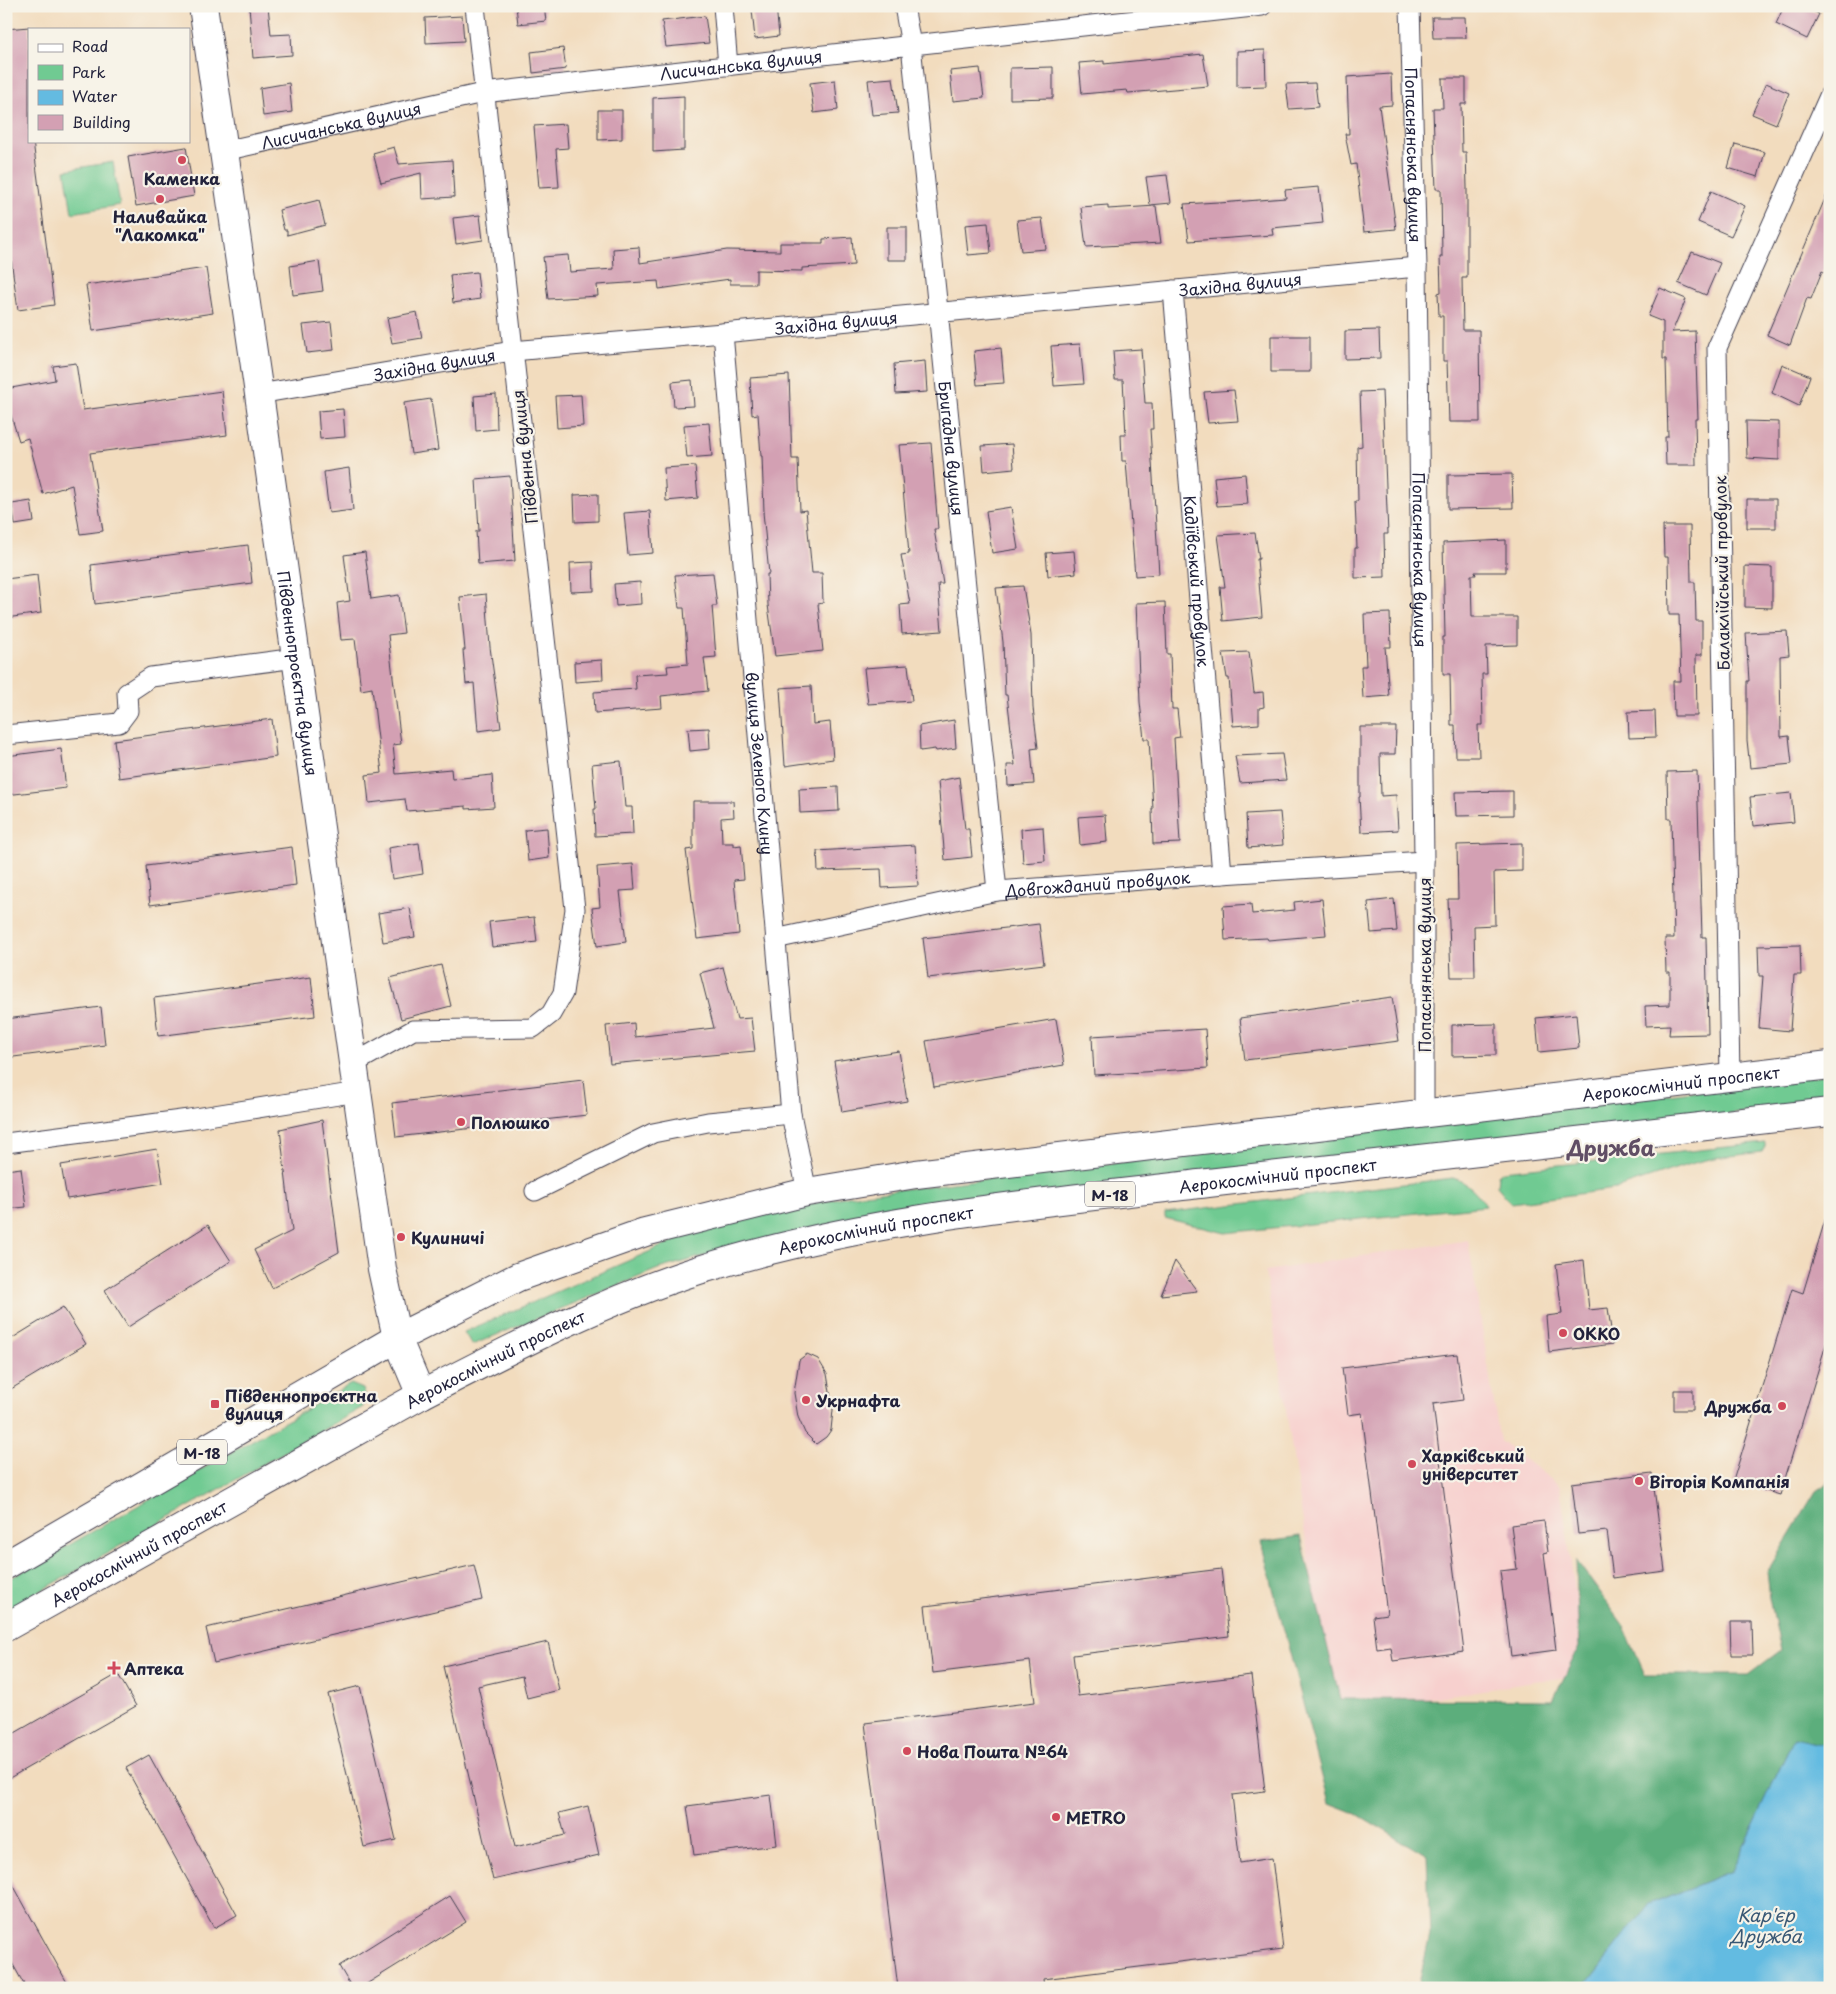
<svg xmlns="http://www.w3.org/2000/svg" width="1836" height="1994" viewBox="0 0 1836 1994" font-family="'Playpen Sans',sans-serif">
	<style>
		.built { fill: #f7d0ce }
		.green { fill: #70ca92; stroke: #497666 }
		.forest { fill: #5cae7c; stroke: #3f685c }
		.water { fill: #64bbe1; stroke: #436e8e }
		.building { fill: #d3a0b3 }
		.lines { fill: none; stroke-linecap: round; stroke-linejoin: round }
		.minor-casing { stroke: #413e4f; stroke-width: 21 }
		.secondary-casing { stroke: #413e4f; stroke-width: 30 }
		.primary-casing { stroke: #413e4f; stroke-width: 30 }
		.minor { stroke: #fff; stroke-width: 19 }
		.secondary { stroke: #fff; stroke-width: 28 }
		.primary { stroke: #fff; stroke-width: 28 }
		.poi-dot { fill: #d1495b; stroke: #f7f3e8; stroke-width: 2 }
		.labels { text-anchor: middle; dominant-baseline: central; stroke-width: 4.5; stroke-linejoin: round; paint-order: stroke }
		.shield { fill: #f7f3e8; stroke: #62616f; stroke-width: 1 }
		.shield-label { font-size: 15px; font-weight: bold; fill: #22223b }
		.street-label { font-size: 16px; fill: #22223b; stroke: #f7f3e8 }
		.poi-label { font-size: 16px; font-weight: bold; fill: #22223b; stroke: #f7f3e8; text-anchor: start }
		.water-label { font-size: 18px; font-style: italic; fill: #395875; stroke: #f7f3e8 }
		.district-label { font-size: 21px; font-weight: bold; fill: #604e65; stroke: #f7f3e8 }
	</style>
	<rect width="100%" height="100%" fill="#f7f3e8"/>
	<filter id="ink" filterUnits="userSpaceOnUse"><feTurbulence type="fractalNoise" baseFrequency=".02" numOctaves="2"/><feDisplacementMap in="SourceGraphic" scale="10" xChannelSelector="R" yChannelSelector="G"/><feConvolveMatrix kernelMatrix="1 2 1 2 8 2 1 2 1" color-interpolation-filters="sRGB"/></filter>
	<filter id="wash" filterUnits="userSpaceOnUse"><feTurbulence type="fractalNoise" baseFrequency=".0096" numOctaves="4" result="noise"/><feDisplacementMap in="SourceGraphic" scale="20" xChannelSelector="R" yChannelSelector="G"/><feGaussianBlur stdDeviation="1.12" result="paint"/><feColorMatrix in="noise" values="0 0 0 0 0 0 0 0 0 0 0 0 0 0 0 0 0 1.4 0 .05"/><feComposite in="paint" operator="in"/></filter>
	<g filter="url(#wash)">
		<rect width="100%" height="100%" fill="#f2dcbe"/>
		<path class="built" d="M1468 1240 1500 1441 1560 1486 1587 1674 1332 1713 1265 1271Z"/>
		<path class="green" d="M113 162 120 205 72 213 65 170Z
			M1830 1074V1101L736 1247 658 1269 472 1345 464 1332 713 1224 848 1196Z
			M1765 1143V1147L1762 1152 1714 1158 1693 1163 1615 1189 1511 1203 1497 1186 1498 1175 1503 1171Z
			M1453 1178C1469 1183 1477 1192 1486 1206L1225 1233 1165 1218V1213Z
			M351 1384 363 1389 366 1397 363 1407 6 1611V1581Z"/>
		<path class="forest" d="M1830 1481V1746L1794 1738 1732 1871 1649 1904 1583 1988H1418L1430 1935 1427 1856 1357 1814 1329 1803 1261 1542 1301 1536 1340 1699 1553 1700 1579 1647 1576 1560 1624 1626 1645 1675H1749L1781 1651 1770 1598 1767 1572 1816 1491Z"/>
		<path class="water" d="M1794 1738 1830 1746V1988H1583L1649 1904 1732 1871Z"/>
		<g id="blocks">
			<path class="building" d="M249 6H268L271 35 291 34 292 55 253 58Z
				M516 6H544L546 21 518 24Z
				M776 6 779 36 755 39 752 10Z
				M1784 6H1802L1819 14 1807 39 1776 24Z
				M462 16 464 41 426 43 425 18Z
				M705 16 709 43 666 47 662 21Z
				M1432 17H1465L1466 38H1433Z
				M29 27V141H33L54 305 18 310 6 222V29Z
				M563 48 566 69 533 73 531 52Z
				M1265 50 1266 86 1237 87V51Z
				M1203 54 1208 86 1128 93 1127 90 1082 94 1079 63 1104 61V64Z
				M1053 67V98L1010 99V68Z
				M980 68 984 98 953 101 950 71Z
				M1391 74 1392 105 1379 106 1396 229 1364 232 1356 164 1351 165 1345 134H1349L1347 77Z
				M893 78 898 113 872 115 868 80Z
				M1442 78H1466V104H1461L1462 152H1466L1467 188V278H1462L1463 330H1479L1480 422H1449L1447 361H1443V316H1439L1438 293 1441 292 1440 257H1442L1441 189H1436L1434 138 1433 108H1443Z
				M835 80 838 110 814 113 810 83Z
				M289 83 292 112 263 116 260 88Z
				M1315 83 1318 107 1289 109 1286 84Z
				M1766 83 1789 93 1776 124 1752 114Z
				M684 96V150L653 152V98Z
				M598 110H622V139L598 140Z
				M566 124 568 148 556 149 559 187 539 188 534 126Z
				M1735 144 1765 152 1758 177 1728 168Z
				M186 147 194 196 136 206 128 157Z
				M394 147 399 164 452 160 454 197 422 199 421 173 381 183 373 153Z
				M1167 175 1171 203 1150 205 1146 177Z
				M1319 187 1323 223 1272 228 1273 235 1189 241 1184 204 1218 202 1219 203 1286 198 1285 190Z
				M1830 187V265L1826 273 1822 271 1811 299 1807 298 1790 345 1767 335Z
				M1711 191 1745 206 1731 236 1698 222Z
				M319 200 325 225 287 235V230H284L279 210Z
				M1108 205V209L1156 206 1161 243 1086 247 1081 207Z
				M480 215 483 240 456 244 453 218Z
				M1042 218 1046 249 1021 251 1017 220Z
				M988 223 991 253 968 255 965 225Z
				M887 227H907V260H887Z
				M852 237 854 265 802 268V271L756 270V284H730V279L659 289 658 281 597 285 598 296 548 299 543 257 568 255 570 272 614 269 613 249 639 247 640 263 727 250 780 251V243H823V239Z
				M1692 252 1720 263 1706 295 1678 283Z
				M319 261 323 291 293 295 290 266Z
				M206 268 213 313 93 331 86 285Z
				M477 272 480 299 453 303 450 275Z
				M1660 288 1686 299 1672 332 1695 331 1698 419H1695L1696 465H1666L1665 437H1668L1666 359H1663V322L1648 316Z
				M417 312 422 338 392 343 387 318Z
				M331 322 334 350 307 353 303 325Z
				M1379 330 1380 358 1345 359V331Z
				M1271 336H1310V372H1271Z
				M1080 344 1084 384 1054 386 1051 346Z
				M1001 348 1004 383 977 385 974 351Z
				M1141 349 1145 403H1152L1153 429H1150L1159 574 1135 576 1126 461H1122L1121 435H1126L1123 380H1115L1113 351Z
				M925 361 927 392 896 394 894 364Z
				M76 363 83 410 222 391 227 435 90 453 103 531 80 534 72 485 43 494 28 438 19 441 9 409 6 410V389L55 380 53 366Z
				M1782 364 1810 376 1799 406 1772 393Z
				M789 375 792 459H798L800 511 806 510 812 573H822L823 603 818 604 823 651 775 656 768 605 767 574H769L763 512H764L762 456H761L758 414 752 415 750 378Z
				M692 380 694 406 674 407 672 382Z
				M1234 390 1238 421 1208 423 1204 392Z
				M1382 391 1388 534H1384L1385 577 1355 578V548H1357L1355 501H1358L1357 447 1362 446 1360 392Z
				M496 394 497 429 476 431 474 396Z
				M581 395 583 426 557 428 555 396Z
				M431 399 438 450 411 454 404 403Z
				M343 409 345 437 320 439 318 411Z
				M1746 421 1779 422V460L1747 458Z
				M709 423 712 456 687 458 684 425Z
				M931 443 938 529H934L943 584H938L942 631 902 634 900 605 910 604 901 555 909 554 899 445Z
				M1012 444 1014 468 984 471 982 446Z
				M695 466 698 498 666 501 664 468Z
				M349 468 353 510 329 513 324 472Z
				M1245 474 1248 504 1217 506 1214 477Z
				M1512 474 1513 508 1448 509V475Z
				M510 476 515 561 478 564 476 531H479L476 479Z
				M598 494V521L575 522 574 495Z
				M1747 499H1776V528H1747Z
				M31 501 34 522 15 525 12 504Z
				M1011 507 1018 549 992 553 986 511Z
				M650 511 653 553 628 555 624 513Z
				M1663 526H1690L1691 582H1695L1696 621H1702V655H1696L1697 716H1674L1673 681H1681L1679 615H1669L1668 557H1664Z
				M1255 533 1259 559H1257L1262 617 1223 621 1220 587H1225L1218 535Z
				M1506 540V572H1475L1476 575H1471L1472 617H1517V645L1486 646 1487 674H1482L1483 725H1478L1479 757H1456L1455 725H1451L1450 674H1443V637H1445L1443 543Z
				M248 545 252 583 95 604 91 565Z
				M1074 551 1076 573 1048 576 1046 553Z
				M365 552 371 599 399 595 404 633 388 635 401 744 393 745 396 774 451 769 452 779 492 775 494 807 466 809V806L407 811 405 799 369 803 366 775 382 773 372 688 361 690 355 639 341 640 337 603 350 601 344 555Z
				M593 562 594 591 571 592 570 563Z
				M1745 566 1772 567V608L1745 607Z
				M713 573 717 606H712L716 657 704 658 708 691 661 696 662 708 595 713 594 692 636 689 635 675 668 673 667 666 688 664 684 608H679L675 575Z
				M37 575 41 613 6 618V579Z
				M640 582 641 604 616 606 614 584Z
				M1023 586 1031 635 1033 708 1038 748 1031 749 1034 784 1008 786 1007 765H1015L1007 695H1005L1003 642 996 588Z
				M486 594 490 647 501 728 478 731 474 683 466 684 463 650H465L460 597Z
				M1165 602 1167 654H1170L1172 709H1177L1180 737 1174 738 1180 843 1153 844 1152 809H1153L1149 739H1144L1140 702 1136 603Z
				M1390 613 1391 647H1385L1389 696 1363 698 1361 666H1366L1364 614Z
				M1787 631 1789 655 1780 656 1781 737 1789 736 1792 764 1750 768 1747 740V681H1749L1746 633Z
				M1249 652 1254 693 1263 692 1264 707 1259 708V724L1233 726 1229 678H1227L1223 653Z
				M602 660 603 680 575 682 574 662Z
				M908 665 912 701 868 704 864 668Z
				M811 686 813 724 830 722 833 759 785 766 780 688Z
				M1655 711 1656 737 1629 738 1628 712Z
				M272 719 276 757 119 778 114 740Z
				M954 720 956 748 936 751 935 749 920 751 919 726Z
				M1360 727H1396L1395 754H1380L1381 796 1396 795 1398 830 1361 832 1359 797H1360Z
				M709 728 710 749 690 751 688 729Z
				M61 749 66 788 6 795V756Z
				M1282 754 1286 780 1240 783 1235 756Z
				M621 761 625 807H632L633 834 595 836 594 809H596L592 764Z
				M1697 771 1702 937H1706L1708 1034 1669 1035 1670 1025 1646 1026 1645 1006 1670 1005V972H1666L1665 938H1674L1671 819H1668L1667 772Z
				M959 777 965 829H969L972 857 945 860 938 781Z
				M838 787 839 811 800 813 799 789Z
				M1513 791V815L1456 816 1455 792Z
				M1791 793 1794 822 1753 826 1750 797Z
				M693 801H733L734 817 721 818 722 843H734V846L741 845 744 879 734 880 739 934 697 939 686 850 693 849Z
				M1280 812 1283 845 1248 848 1246 814Z
				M1105 815 1107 842 1080 845 1078 817Z
				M1043 827 1045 861 1023 863 1021 829Z
				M547 828 549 858 528 861 525 830Z
				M419 843 423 874 392 879 388 848Z
				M1522 843V871L1494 872 1495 925 1474 926 1475 977H1451L1448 899H1458L1457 845Z
				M915 845 918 886 882 888 881 869 818 871 817 851Z
				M292 847 296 885 150 905 146 866Z
				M633 864 635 890 620 891 626 942 597 946 592 908 600 907 597 867Z
				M1322 899 1326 935 1268 940 1267 938 1225 940 1223 906 1251 904 1252 914 1295 910 1294 902Z
				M1394 899 1397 931 1371 933 1368 902Z
				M410 908 415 937 383 942 378 913Z
				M534 917 537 942 492 947 489 922Z
				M1039 924 1044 964 928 978 923 938Z
				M1800 945 1801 975H1794L1790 1031 1759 1028 1763 976H1759L1758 946Z
				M441 965 451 1006 401 1019 390 978Z
				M723 967 737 1019 751 1018 755 1051 610 1064 606 1026 634 1023 635 1037 714 1028 700 973Z
				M311 977 315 1016 158 1036 154 998Z
				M1392 997 1399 1041 1245 1060 1240 1018Z
				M101 1007 105 1045 6 1058V1019Z
				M1576 1014 1579 1048 1539 1052 1536 1018Z
				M1056 1019 1064 1065 934 1087 926 1041Z
				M1496 1024V1055L1452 1056V1025Z
				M1205 1029 1208 1068 1094 1075 1092 1036Z
				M899 1051 907 1101 842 1112 834 1061Z
				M583 1080 587 1115 396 1137 392 1103Z
				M322 1120 339 1252 272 1288 254 1250 292 1231 280 1129Z
				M157 1149 163 1183 67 1199 61 1165Z
				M21 1168 26 1207 6 1209V1170Z
				M1826 1217H1830V1331L1780 1495 1733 1481 1792 1289 1803 1293Z
				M208 1225 231 1261 128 1327 105 1290Z
				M1584 1260 1589 1310 1608 1308 1613 1344 1549 1352 1546 1316 1562 1314 1556 1264Z
				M1175 1261 1197 1291 1161 1295Z
				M63 1307 86 1344 6 1392V1342Z
				M807 1354 818 1359 827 1374 833 1410 831 1430 826 1437 816 1444 805 1433 798 1417 794 1393 799 1360Z
				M1457 1354 1463 1400 1433 1404 1464 1652 1393 1661 1391 1647 1377 1649 1373 1616 1387 1614 1362 1413 1348 1415 1342 1368Z
				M1674 1390H1693V1410H1674Z
				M1652 1473 1665 1571 1613 1578 1607 1531 1578 1534 1572 1483Z
				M1544 1521 1548 1552 1544 1553 1556 1650 1511 1656 1500 1571 1517 1569 1511 1525Z
				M474 1565 482 1600 214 1663 206 1628Z
				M1221 1569 1229 1636 1073 1655 1078 1696 1251 1675 1265 1791 1232 1795 1240 1863 1272 1858 1283 1949 1043 1979 1044 1988H898L865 1723 1035 1702 1030 1661 933 1673 925 1606Z
				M1730 1622H1752L1753 1655H1731Z
				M548 1642 559 1690 527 1698 522 1676 478 1686 515 1847 565 1835 559 1813 588 1806 599 1855 493 1880 443 1666Z
				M118 1674 136 1706 6 1780V1738Z
				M360 1686 396 1840 364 1847 328 1694Z
				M149 1755 237 1915 214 1928 126 1768Z
				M771 1795 777 1845 694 1855 687 1806Z
				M6 1872 70 1988H26L6 1952Z
				M450 1896 466 1922 360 1988H352L339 1966Z"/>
		</g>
	</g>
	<g filter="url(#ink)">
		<use href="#blocks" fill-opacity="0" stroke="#413e4f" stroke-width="1"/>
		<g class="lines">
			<g class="minor-casing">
				<g id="minor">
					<path d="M723 6 728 66"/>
					<path id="s1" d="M904 6 911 45 997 891"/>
					<path id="s2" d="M1410 6 1417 267 1424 861V1113"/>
					<path id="s3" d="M224 151 483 93 1262 6"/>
					<path id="s4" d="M1173 290 1222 874"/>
					<path id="s5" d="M723 333 791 1114 807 1192"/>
					<path id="s6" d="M259 394 512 351 723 333 1417 267"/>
					<path d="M6 735 119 723 128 711 127 693 151 677 296 658"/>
					<path id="s7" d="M775 939 997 891 1222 874 1424 861"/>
					<path d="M353 1064 413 1030 533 1028 551 1014 563 993 575 909 475 6"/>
					<path d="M1730 1077 1717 348 1830 94"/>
					<path d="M6 1143 189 1119 357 1092"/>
					<path d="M535 1191 653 1133 708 1122 791 1114"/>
				</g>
			</g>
			<g class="secondary-casing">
				<g id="secondary">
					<path id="s8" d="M203 6 259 394 382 1269 397 1338"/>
				</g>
			</g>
			<g class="primary-casing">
				<g id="primary">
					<path d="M397 1338 421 1395"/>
					<path id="s9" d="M6 1565 397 1338 518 1277 645 1232 807 1192 916 1174 1830 1065"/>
					<path id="s10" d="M6 1627 421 1395C512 1348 602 1301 699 1270 864 1218 1037 1203 1208 1183 1415 1159 1622 1135 1830 1112"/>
				</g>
			</g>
			<use href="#minor" class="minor"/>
			<use href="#secondary" class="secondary"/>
			<use href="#primary" class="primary"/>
		</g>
	</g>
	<g class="poi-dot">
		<circle cx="182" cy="160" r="5"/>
		<circle cx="160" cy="199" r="5"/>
		<circle cx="461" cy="1122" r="5"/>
		<circle cx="401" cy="1237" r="5"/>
		<circle cx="1563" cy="1333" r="5"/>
		<circle cx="806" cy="1400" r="5"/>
		<rect x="210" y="1399" width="10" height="10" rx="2.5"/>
		<circle cx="1782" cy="1406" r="5"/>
		<circle cx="1412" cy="1464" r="5"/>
		<circle cx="1639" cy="1481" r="5"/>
		<path d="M111.5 1660.5h5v5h5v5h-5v5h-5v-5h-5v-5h5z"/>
		<circle cx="907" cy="1751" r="5"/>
		<circle cx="1056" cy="1817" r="5"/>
	</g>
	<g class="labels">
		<g class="shield">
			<rect x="1085" y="1181.5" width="50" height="25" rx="4"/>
			<rect x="177" y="1439.5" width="50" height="25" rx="4"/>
		</g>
		<g class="shield-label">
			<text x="1110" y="1194">М-18</text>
			<text x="202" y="1452">М-18</text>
		</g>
		<g class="street-label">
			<text stroke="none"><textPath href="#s3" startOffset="525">Лисичанська вулиця</textPath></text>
			<text stroke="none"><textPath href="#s3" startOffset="120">Лисичанська вулиця</textPath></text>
			<text stroke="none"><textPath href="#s2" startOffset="149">Попаснянська вулиця</textPath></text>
			<text stroke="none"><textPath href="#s6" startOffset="988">Західна вулиця</textPath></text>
			<text stroke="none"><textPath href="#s6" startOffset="582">Західна вулиця</textPath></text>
			<text stroke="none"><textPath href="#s6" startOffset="178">Західна вулиця</textPath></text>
			<text stroke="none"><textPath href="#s1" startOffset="445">Бригадна вулиця</textPath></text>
			<text transform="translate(524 457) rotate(-96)">Південна вулиця</text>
			<text stroke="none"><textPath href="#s2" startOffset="554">Попаснянська вулиця</textPath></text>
			<text transform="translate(1721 573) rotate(-91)">Балаклійський провулок</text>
			<text stroke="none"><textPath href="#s4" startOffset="292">Кадіївський провулок</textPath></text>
			<text stroke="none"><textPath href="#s8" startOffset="674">Південнопроєктна вулиця</textPath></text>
			<text stroke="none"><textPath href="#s5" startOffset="432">вулиця Зеленого Клину</textPath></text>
			<text stroke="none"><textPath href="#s7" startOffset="328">Довгожданий провулок</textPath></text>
			<text transform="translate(1424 965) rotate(-90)">Попаснянська вулиця</text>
			<text stroke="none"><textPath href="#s9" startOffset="1770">Аерокосмічний проспект</textPath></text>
			<text stroke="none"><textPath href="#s10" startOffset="1368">Аерокосмічний проспект</textPath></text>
			<text stroke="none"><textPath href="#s10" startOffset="962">Аерокосмічний проспект</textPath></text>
			<text stroke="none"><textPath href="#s10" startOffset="558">Аерокосмічний проспект</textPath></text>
			<text stroke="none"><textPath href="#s10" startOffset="152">Аерокосмічний проспект</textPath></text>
		</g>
		<g class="poi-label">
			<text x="182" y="178" text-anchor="middle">Каменка</text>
			<text x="160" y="216" text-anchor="middle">Наливайка<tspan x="160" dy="18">"Лакомка"</tspan></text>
			<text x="471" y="1122">Полюшко</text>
			<text x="411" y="1237">Кулиничі</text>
			<text x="1573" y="1333">ОККО</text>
			<text x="225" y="1395">Південнопроєктна<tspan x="225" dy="18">вулиця</tspan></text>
			<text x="816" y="1400">Укрнафта</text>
			<text x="1772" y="1406" text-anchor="end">Дружба</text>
			<text x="1422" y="1455">Харківський<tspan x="1422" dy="18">університет</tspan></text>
			<text x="1649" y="1481">Віторія Компанія</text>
			<text x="124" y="1668">Аптека</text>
			<text x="917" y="1751">Нова Пошта №64</text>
			<text x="1066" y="1817">METRO</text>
		</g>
		<g class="water-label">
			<text x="1766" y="1914">Кар'єр<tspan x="1766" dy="21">Дружба</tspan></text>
		</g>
		<g class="district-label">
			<text x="1611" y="1147">Дружба</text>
		</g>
	</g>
	<rect width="1836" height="1994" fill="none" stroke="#f7f3e8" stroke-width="25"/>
	<rect x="28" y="28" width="162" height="115" fill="#f7f3e8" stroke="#a29fa3"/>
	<rect x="38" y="44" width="25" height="8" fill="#ffffff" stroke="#a29fa3"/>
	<text x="72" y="52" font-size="15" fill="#22223b">Road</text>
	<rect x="38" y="65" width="25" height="15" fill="#70ca92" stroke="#a29fa3"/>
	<text x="72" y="78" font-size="15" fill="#22223b">Park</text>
	<rect x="38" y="90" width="25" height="15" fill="#64bbe1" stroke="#a29fa3"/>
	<text x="72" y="102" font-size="15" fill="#22223b">Water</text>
	<rect x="38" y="115" width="25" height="15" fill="#d3a0b3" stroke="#a29fa3"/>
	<text x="72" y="128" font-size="15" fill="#22223b">Building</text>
</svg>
